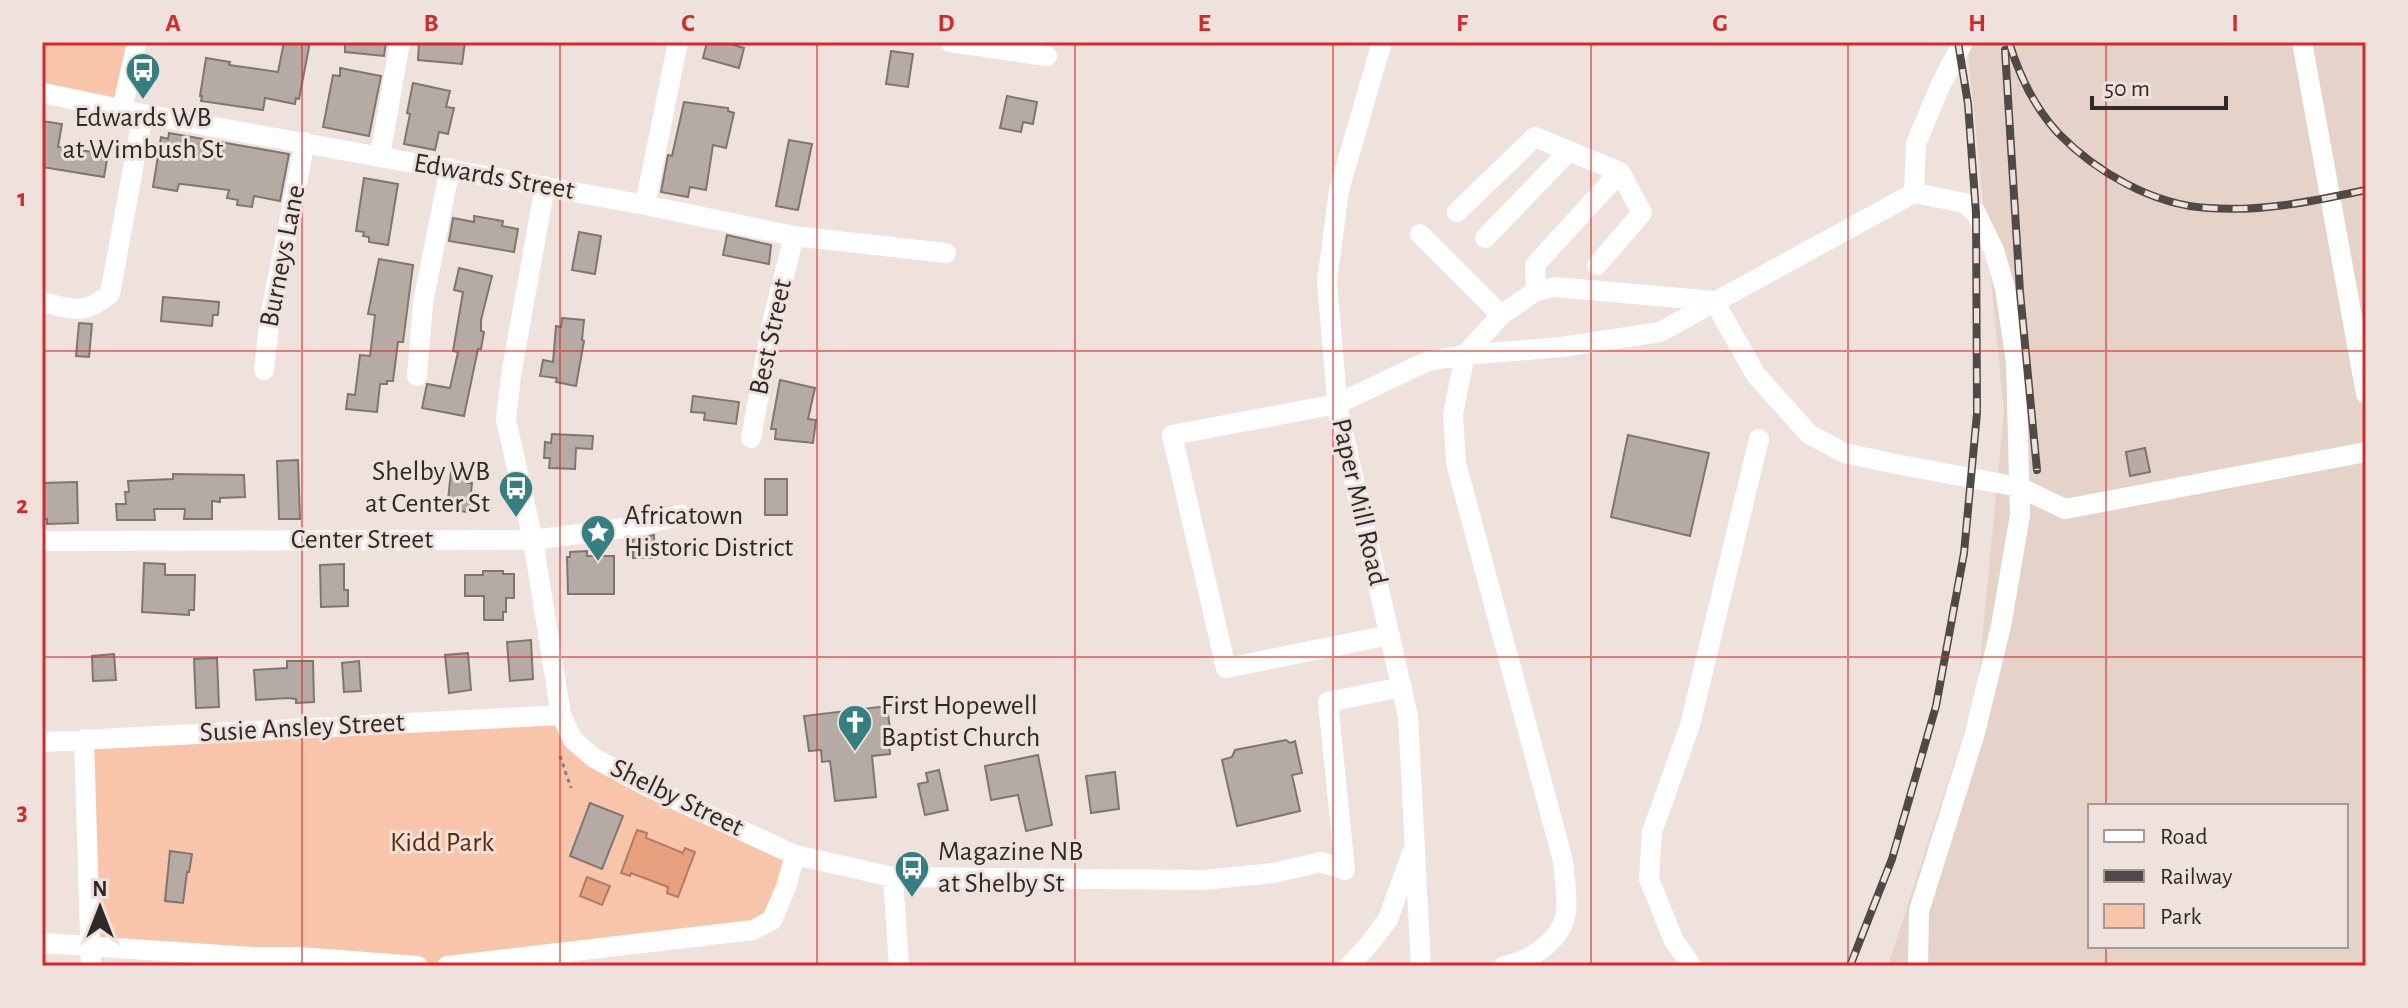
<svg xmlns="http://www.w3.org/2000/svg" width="2408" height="1008" viewBox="0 0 2408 1008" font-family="'Alegreya Sans',sans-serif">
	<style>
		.built { fill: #e5d2c8; fill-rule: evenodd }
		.green { fill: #f8c4aa }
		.water { fill: #e7a17e; stroke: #b07d64; stroke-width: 2 }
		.building { fill: #b6aaa4; stroke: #80756f; stroke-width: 2 }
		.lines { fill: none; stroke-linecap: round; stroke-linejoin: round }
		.path { stroke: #8a817d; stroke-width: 3; stroke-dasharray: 4 4; stroke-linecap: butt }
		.minor { stroke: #fff; stroke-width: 20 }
		.rail-casing { stroke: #504a47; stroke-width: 8 }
		.rail { stroke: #efe2dc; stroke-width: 5; stroke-dasharray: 15; stroke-linecap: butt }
		.grid { fill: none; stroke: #d62828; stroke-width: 2; stroke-opacity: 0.55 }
		.labels { text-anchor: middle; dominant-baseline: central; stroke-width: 6; stroke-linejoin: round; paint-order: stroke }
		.poi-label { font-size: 28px; fill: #2f2a28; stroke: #efe2dc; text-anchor: start }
		.street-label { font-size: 28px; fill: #2f2a28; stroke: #efe2dc }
		.park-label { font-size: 28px; fill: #672a00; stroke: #efe2dc }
		.neatline { fill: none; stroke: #d62828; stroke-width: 3 }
		.grid-label { font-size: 26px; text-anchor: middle; font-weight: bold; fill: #d62828 }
	</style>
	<rect width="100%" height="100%" fill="#efe2dc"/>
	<path class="built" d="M1967 42H2366V966H1888L1977 693 2004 411ZM2090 806H2346V946H2090Z"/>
	<path class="green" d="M42 42H129L118 98 42 82Z
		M561 715 573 740 795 855 772 920 447 966H418L91 944 84 739Z"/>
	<path class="water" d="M637 830 647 833 646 838 683 853 685 848 695 852 678 897 667 893 668 887 631 873 630 876 621 873Z
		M587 877 610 886 602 905 580 896Z"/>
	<path class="building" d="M284 42H310L299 99 296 98 295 104 265 98 263 110 201 101 202 96H200L206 58 230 62 229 65 278 72Z
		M345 42H386L384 56 345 52Z
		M419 42H465L462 64 418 60Z
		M707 42H723L744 48 739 68 703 58Z
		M891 51 913 54 908 87 886 84Z
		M340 68 381 76 369 136 323 127 333 75 340 76Z
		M413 83 450 91 446 107 454 108 448 134 439 132 435 150 404 144 410 114 407 113Z
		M1007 96 1037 102 1033 124 1023 122 1021 132 1000 128Z
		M684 102 728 108V111L734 113 726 148 713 145 706 190 690 187 688 197 661 192 668 155 672 156Z
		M42 121 62 124 58 147 108 154 104 177 42 167Z
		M169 133 289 154 280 201 254 196 252 207 237 205 238 200 227 198 229 190 182 184H179L177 191 153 187 161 137 168 139Z
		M789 140 812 144 798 210 776 206Z
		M364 178 398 184 388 245 369 242V237L363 236 364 232 356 231Z
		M474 216 503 221 502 226 518 229 514 252 449 241 453 218 474 222Z
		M579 232 601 236 595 274 572 270Z
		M727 235 771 245 769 264 723 255Z
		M379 259 413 265 403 342H398L393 381H387V384H380L377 412 346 409 348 394 355 395 360 355 370 356 375 315 368 314Z
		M459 268 492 276 481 320V331L484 332 481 349H478L464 416 422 408 427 384 450 388 458 352 453 351 463 292 454 290Z
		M163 297 219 302 218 315H213L212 326 161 321Z
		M562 318 584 320 582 340 584 341 576 386 556 382 557 378 540 376 543 360 553 362 556 326 561 327Z
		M79 323 92 324 89 357 76 356Z
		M780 380 815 388 808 419 816 420 813 443 775 439 776 429H771Z
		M693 396 739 402 736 424 704 420 705 413 691 412Z
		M552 434 593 436 592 449 576 448 575 469 549 468 550 458H544L545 442 551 443Z
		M1628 435 1709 453 1690 536 1611 517Z
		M2145 448 2150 472 2130 476 2126 452Z
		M298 460 300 519H279L277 461Z
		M451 471 469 473 468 483H472L469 512 447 510Z
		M173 474 244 475 245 497 220 498V502L212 501V519H184L185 509H154L155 520H117L116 504H126L125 492H129L128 481 173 479Z
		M765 479H787V515H765Z
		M77 482 78 523 47 524V519H42V483Z
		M654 535 655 558H633L632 540Z
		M587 551V556H614V594H568L567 557H570V552Z
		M144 563 165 564V575H195L194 610H189V615L142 612Z
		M344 564V590H348V606L321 607 320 565Z
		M483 571H503V574H514V598H506V612H503V620H484V596H465V575H483Z
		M531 640 533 679 510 681 507 642Z
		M468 653 471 690 449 693 445 655Z
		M114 654 116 680 93 681 92 656Z
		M217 658 219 707 196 708 194 659Z
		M287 661H313L314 702 296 703V699L288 698 256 700 254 670 287 668Z
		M359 661 361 691 344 692 342 663Z
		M887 706 892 744H889L890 754 872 756 876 797 835 801 830 761 822 762 821 750 809 751 804 716Z
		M1286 740 1290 743 1295 741 1302 773 1292 775 1300 811 1237 826 1222 760 1232 757 1235 750Z
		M1038 755 1052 825 1026 831 1018 795 991 800 985 766Z
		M939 770 948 810 925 815 918 784 928 782 926 773Z
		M1115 772 1119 809 1091 813 1086 776Z
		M590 803 623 816 602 869 570 856Z
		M170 851 192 854 189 872H187L183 903 165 901Z"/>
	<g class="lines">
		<path class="path" d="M560 756 571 788"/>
		<path class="minor" d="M950 42 1047 56
			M1382 42 1339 190 1327 282 1338 411 1408 716 1421 966
			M2302 42 2366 394
			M42 93 143 114 645 205 794 236 946 253
			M122 109 137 42
			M380 156 400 42
			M545 186 511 375 506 420 533 540 561 715 573 740 594 758 648 787 795 855 893 877 1202 880 1273 873 1321 862 1345 870 1328 702 1402 687
			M1914 193 1916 144 1940 86 1963 42
			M645 205 678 42
			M1457 212 1535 137 1620 172
			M1420 234 1501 315
			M1485 238 1569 151
			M1536 291 1535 265 1620 172 1642 213 1597 265
			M1714 301 1756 375 1809 434 1844 453 1896 464 2019 487 2065 509 2366 452
			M42 302C73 309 83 316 110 294L143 114
			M264 370 270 318 305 142
			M417 376 423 303 450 168
			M751 438 772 323 794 236
			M42 541 533 540 638 526 681 515
			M1390 635 1226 668 1172 435 1337 404 1428 361 1465 355 1562 347 1660 332 1914 193 1965 203 1976 213 1994 250 2005 288 2016 362 2020 515 2001 626 1975 733 1919 911 1918 966
			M84 739 91 966
			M42 742 561 715
			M893 877 899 966
			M42 943 253 957H300L418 966
			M447 966 753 930 772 920 786 887 795 855
			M1349 966 1371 942 1388 919 1412 853
			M1504 966C1530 961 1563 940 1566 911 1568 895 1564 877 1563 861L1456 463 1453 414 1465 355 1501 315 1536 291 1555 287 1714 301
			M1692 966 1674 941 1649 879 1652 832 1690 725 1759 439"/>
		<g class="rail-casing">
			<path id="rail" d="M2009 42C2019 75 2035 108 2058 133 2096 172 2153 205 2208 208 2262 212 2314 201 2366 190
				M2005 50 2020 292 2037 470
				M1850 966 1892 859 1936 706 1964 553 1977 413 1976 213 1968 104 1958 42"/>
		</g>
		<use href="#rail" class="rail"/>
	</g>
	<path class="grid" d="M302 42V966M560 42V966M817 42V966M1075 42V966M1333 42V966M1591 42V966M1848 42V966M2106 42V806M42 351H2366M42 657H2366M2106 946V966"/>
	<defs>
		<g id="bus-pin" transform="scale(1.8)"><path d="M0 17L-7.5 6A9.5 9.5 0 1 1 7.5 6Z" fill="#367f81" stroke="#efe2dc"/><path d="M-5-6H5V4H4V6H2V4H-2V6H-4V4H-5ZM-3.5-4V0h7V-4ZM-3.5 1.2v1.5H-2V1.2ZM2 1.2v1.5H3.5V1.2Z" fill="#fff"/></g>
		<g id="sight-pin" transform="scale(1.8)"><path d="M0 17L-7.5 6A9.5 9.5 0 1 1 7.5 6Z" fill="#367f81" stroke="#efe2dc"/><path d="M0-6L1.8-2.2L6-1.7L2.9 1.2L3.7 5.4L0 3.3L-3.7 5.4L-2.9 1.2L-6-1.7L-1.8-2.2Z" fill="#fff"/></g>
		<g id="church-pin" transform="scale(1.8)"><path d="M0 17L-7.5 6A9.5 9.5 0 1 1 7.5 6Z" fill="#367f81" stroke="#efe2dc"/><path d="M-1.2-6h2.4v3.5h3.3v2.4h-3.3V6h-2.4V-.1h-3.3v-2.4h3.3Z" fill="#fff"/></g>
	</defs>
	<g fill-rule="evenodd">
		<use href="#bus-pin" x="143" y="70"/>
		<use href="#bus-pin" x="516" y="488"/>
		<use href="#sight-pin" x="598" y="532"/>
		<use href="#church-pin" x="855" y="722"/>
		<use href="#bus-pin" x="912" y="868"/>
	</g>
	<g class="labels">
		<g class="poi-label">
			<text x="143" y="118" text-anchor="middle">Edwards WB<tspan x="143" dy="32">at Wimbush St</tspan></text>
			<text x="490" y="472" text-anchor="end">Shelby WB<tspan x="490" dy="32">at Center St</tspan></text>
			<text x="624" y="516">Africatown<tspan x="624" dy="32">Historic District</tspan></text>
			<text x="881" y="706">First Hopewell<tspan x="881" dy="32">Baptist Church</tspan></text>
			<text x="938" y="852">Magazine NB<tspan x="938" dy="32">at Shelby St</tspan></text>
		</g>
		<g class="street-label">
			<text transform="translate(494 177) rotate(10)">Edwards Street</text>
			<text transform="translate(283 256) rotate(-79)">Burneys Lane</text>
			<text transform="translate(771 337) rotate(-78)">Best Street</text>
			<text transform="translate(1359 502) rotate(77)">Paper Mill Road</text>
			<text x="362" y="540">Center Street</text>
			<text transform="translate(302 728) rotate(-3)">Susie Ansley Street</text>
			<text transform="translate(677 798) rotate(26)">Shelby Street</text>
		</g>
		<g class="park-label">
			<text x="442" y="843">Kidd Park</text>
		</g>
	</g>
	<rect width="2408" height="1008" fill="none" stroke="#efe2dc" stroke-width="88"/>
	<rect x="2088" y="804" width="260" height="144" fill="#efe2dc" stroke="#a29894" stroke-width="2"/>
	<rect x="2104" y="830" width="40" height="12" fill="#ffffff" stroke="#a29894" stroke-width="2"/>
	<text x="2160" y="844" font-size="24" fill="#2f2a28">Road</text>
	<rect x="2104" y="870" width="40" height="12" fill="#504a47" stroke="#a29894" stroke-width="2"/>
	<text x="2160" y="884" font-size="24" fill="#2f2a28">Railway</text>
	<rect x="2104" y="904" width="40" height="24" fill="#f8c4aa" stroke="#a29894" stroke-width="2"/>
	<text x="2160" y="924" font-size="24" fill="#2f2a28">Park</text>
	<g transform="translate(100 908)" stroke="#efe2dc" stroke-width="6" paint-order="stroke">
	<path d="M0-6L14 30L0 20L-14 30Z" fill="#2f2a28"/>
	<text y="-12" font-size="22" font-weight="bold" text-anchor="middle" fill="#2f2a28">N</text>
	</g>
	<path d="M2092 96v12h134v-12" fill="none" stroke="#2f2a28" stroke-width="4"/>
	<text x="2104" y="96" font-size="24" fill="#2f2a28" stroke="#efe2dc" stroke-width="6" paint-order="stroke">50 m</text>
	<rect x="44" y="44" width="2320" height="920" class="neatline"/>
	<g class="grid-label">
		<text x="173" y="31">A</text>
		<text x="431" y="31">B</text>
		<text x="688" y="31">C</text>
		<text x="946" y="31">D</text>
		<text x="1204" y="31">E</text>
		<text x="1462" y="31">F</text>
		<text x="1720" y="31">G</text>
		<text x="1977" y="31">H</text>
		<text x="2235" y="31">I</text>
		<text x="22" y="206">1</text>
		<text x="22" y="513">2</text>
		<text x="22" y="820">3</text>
	</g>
</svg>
